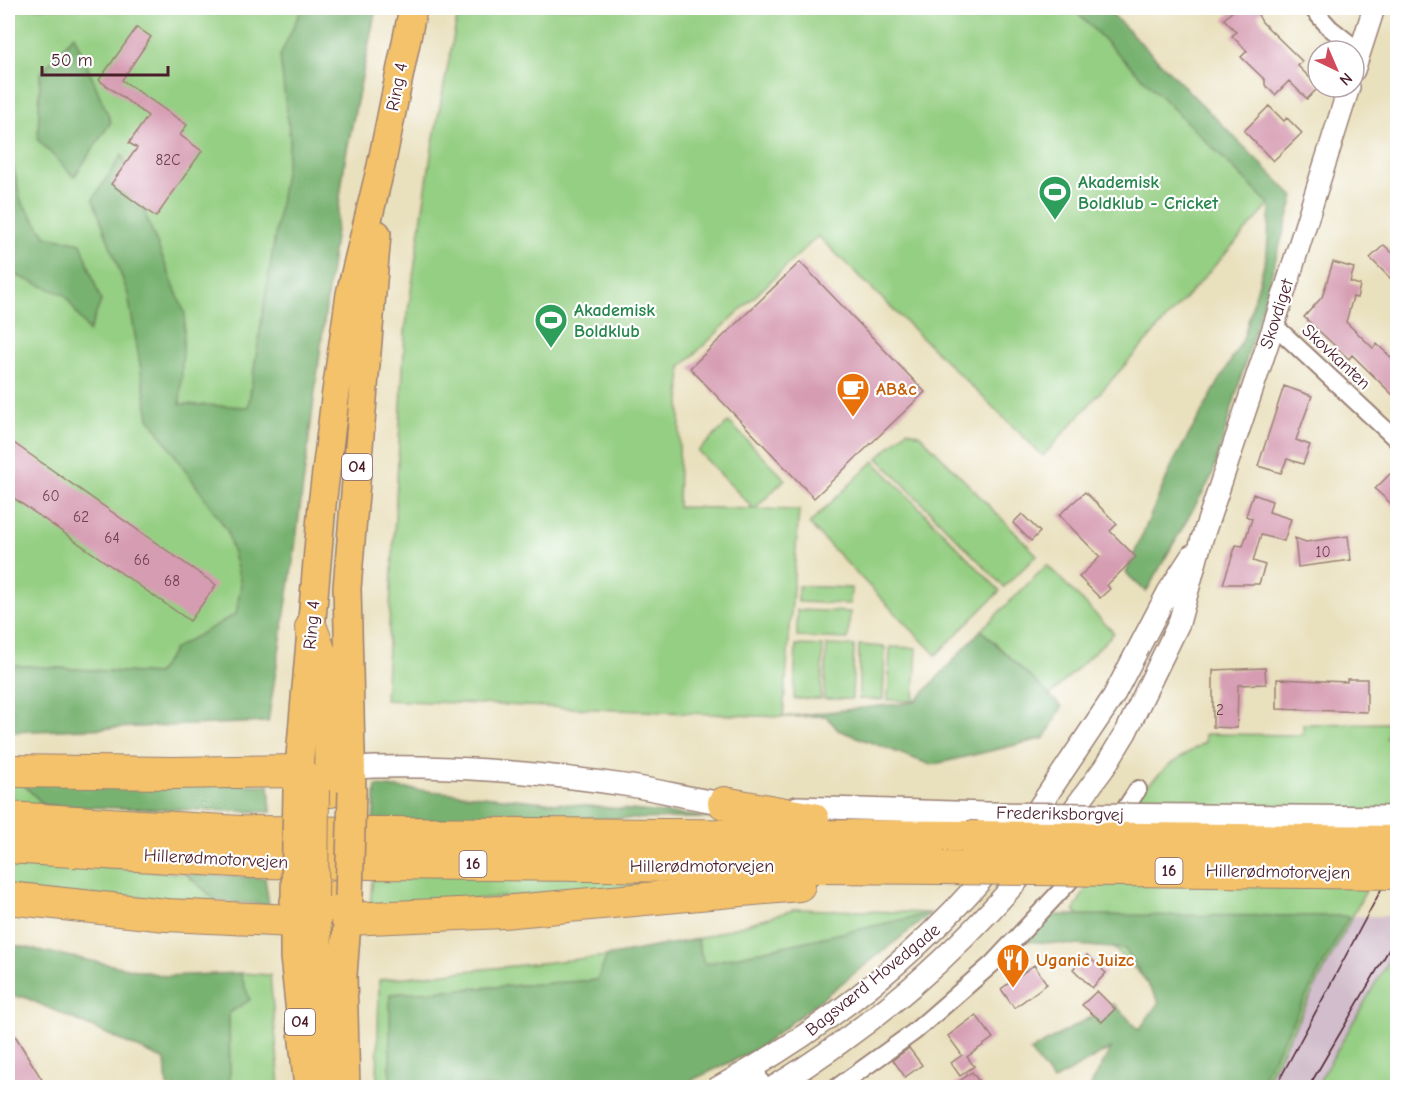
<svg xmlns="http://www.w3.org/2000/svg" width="1405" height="1095" viewBox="0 0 1405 1095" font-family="'Comic Neue',sans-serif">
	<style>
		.industrial { fill: #d1bdcb }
		.green { fill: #95cf83; stroke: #707757; stroke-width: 1.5 }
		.forest { fill: #78b271; stroke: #61684e; stroke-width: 1.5 }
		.building { fill: #d69cb2 }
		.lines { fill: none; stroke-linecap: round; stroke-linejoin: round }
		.minor-casing { stroke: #9a8074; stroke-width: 20 }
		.tertiary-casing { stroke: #9a8074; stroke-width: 24 }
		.primary-casing { stroke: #9a8074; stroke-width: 30 }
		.motorway-casing { stroke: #9a8074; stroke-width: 34 }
		.minor { stroke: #fff; stroke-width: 16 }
		.tertiary { stroke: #fff; stroke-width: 21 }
		.primary { stroke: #f4c26a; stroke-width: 27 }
		.motorway { stroke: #f4c26a; stroke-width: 32 }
		.tram { stroke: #4a1f2b; stroke-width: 1.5 }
		.tertiary-bridge-casing { stroke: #9a8074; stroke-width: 24; stroke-linecap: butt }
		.primary-bridge-casing { stroke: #9a8074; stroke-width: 30; stroke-linecap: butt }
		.motorway-bridge-casing { stroke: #9a8074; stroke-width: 34; stroke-linecap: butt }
		.tertiary-bridge { stroke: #fff; stroke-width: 21 }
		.primary-bridge { stroke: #f4c26a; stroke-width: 27 }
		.motorway-bridge { stroke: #f4c26a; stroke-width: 32 }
		.labels { text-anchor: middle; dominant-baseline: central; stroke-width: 4.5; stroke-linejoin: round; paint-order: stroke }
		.number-label { font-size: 15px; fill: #6d3e4d }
		.shield { fill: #fff; stroke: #80626b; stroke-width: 1.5 }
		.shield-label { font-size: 16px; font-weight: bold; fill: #4a1f2b }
		.street-label { font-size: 18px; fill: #4a1f2b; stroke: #fff }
		.leisure-label { font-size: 18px; font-weight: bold; fill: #27864d; stroke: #fff; text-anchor: start }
		.food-label { font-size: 18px; font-weight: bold; fill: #c56008; stroke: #fff; text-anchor: start }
	</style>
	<rect width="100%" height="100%" fill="#fff"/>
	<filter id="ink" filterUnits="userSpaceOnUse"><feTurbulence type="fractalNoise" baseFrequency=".0167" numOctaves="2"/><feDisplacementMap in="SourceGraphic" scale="12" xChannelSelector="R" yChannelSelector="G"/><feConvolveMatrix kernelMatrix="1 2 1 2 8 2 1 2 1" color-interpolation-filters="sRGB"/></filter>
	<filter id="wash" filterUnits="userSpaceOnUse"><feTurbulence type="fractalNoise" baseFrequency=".008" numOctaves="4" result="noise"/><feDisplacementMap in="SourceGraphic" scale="24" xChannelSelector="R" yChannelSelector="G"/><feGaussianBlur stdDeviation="1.35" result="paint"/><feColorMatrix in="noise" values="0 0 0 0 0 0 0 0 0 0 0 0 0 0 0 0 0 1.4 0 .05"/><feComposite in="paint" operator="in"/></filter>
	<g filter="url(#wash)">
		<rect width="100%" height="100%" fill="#e9e0bd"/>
		<path class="industrial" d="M1349 916H1397V946L1316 1087 1258 1088Z"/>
		<path class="green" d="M8 8H376L345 159 272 673 157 674 8 665Z
			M459 8H1083L1272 202 1043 456 818 236 681 367 678 507 754 509 698 451 729 422 785 479 755 509 799 510 783 717 385 700 405 332 432 148Z
			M907 430 920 435 1037 555 1004 587 878 458Z
			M874 461 1000 591 936 655 809 524Z
			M1047 565 1114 633 1049 696 981 630Z
			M798 586 851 588 850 604 798 602Z
			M797 610 850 612 848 639 797 637Z
			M796 645 823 646 821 699H794Z
			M827 645 854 646 852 699H824Z
			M859 645 885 647 883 700 859 699Z
			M890 647 917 648 914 701 888 700Z
			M1393 723 1386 738 1397 734V831L1263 1087H1185L1187 1019 1074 910 1137 795 1169 765 1205 742V734L1303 735V724Z
			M8 781H20L45 806 8 803Z
			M8 857 186 874 217 901 41 893 8 887Z
			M373 871 760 880 370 906Z
			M796 909 932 913 704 964 697 939Z
			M1397 946V1087H1316Z
			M607 956 598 980 391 994 390 1087 377 1088 379 980Z
			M240 973 270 975 280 1087H230L229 1013 249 1000Z"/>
		<path class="forest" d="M302 8H376L345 159 294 555 268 722 8 732V665L157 674 175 648 236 614 241 584 227 530 149 418 128 294 93 199 122 155 185 314 180 404 248 407 290 140 280 56Z
			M1072 8H1106L1294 197 1212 476 1146 592 1126 573 1173 463 1243 339 1267 254 1270 205Z
			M74 35 111 122 74 177 38 140 40 74Z
			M8 142 21 201 46 236 81 243 101 301 89 332 65 295 10 273 8 278Z
			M981 630 1062 707 1045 738 931 765 838 730 826 716 783 717 915 702Z
			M20 781 269 785 271 812 45 806Z
			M376 786 716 818 373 821Z
			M186 874 265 878 269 905 217 901Z
			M932 913 756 1050 677 1087H390V994L597 980 607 956 697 939 704 964Z
			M1049 915 1349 916 1258 1087H1090L1111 1048 1053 1081 1030 1051 1114 1004 1139 1030 1159 1002 1125 949 1023 941Z
			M8 944 166 976 240 973 250 1000 229 1013 230 1087H167L165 1060 24 997H8Z"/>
		<g id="blocks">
			<path class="building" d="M1236 8H1265L1258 15 1262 22 1302 61 1298 66 1319 87 1307 99 1289 81 1275 95 1265 85V80L1241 57 1247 51 1232 36 1236 32 1224 19Z
				M137 27 151 37 122 80 187 125 180 135 202 151 156 217 111 184 137 148 129 143 148 116 99 80Z
				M1269 106 1284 121 1287 118 1302 133 1273 161 1244 131Z
				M1384 245 1398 258V286L1370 258Z
				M800 262 925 392 814 498 690 368Z
				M1333 262 1354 268 1350 282 1360 285 1357 298 1353 297 1346 322 1373 348 1377 344 1398 364V400L1352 355 1349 359 1304 317 1322 297Z
				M1284 386 1312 396 1296 440 1310 445 1303 464 1287 459 1281 473 1258 466Z
				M8 439 216 585 190 621 8 494Z
				M1391 473 1398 479V510L1375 489Z
				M1085 492 1117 524 1110 531 1136 557 1107 585 1110 589 1100 598 1079 577 1100 557 1059 515Z
				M1253 494 1272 501 1269 512 1291 519 1284 541 1261 535 1253 561 1265 565 1259 584H1223L1236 545 1243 546 1252 519 1246 516Z
				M1022 514 1040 532 1031 541 1013 523Z
				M1348 536 1351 560 1298 567 1295 538 1306 542Z
				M1265 668 1266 684 1238 685 1237 728 1213 727V670Z
				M1277 679 1347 682V679H1367V712L1277 709Z
				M1087 955 1106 973 1092 988 1073 969Z
				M1034 965 1047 984 1014 1008 1001 989Z
				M1097 991 1115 1009 1102 1022 1082 1005Z
				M976 1015 993 1038 967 1057 974 1066 960 1076 951 1063 962 1055 948 1036Z
				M8 1024 47 1088H8Z
				M909 1048 922 1065 905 1077 893 1060Z
				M972 1072 984 1088H950Z"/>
		</g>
	</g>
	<g filter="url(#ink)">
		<use href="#blocks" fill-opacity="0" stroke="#9a8074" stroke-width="1.5"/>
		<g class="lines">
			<g class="minor-casing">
				<path id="minor" d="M1312 8 1330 28 1360 52
					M1274 325 1398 441
					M1117 821 1138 789
					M755 1067 763 1088
					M836 1088 914 1032 992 964 1082 868"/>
			</g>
			<g class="tertiary-casing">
				<path id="tertiary" d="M1354 70 1374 8
					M352 768C438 763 545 773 631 786 666 791 700 802 736 804
					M797 807 985 813
					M1027 825 1113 697 1168 592 1192 555
					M1062 825 1104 768 1126 732 1179 623 1202 539 1274 325 1349 87
					M717 1088C824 1030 918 956 996 863
					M772 1088C876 1024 953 957 1032 864"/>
			</g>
			<g class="primary-casing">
				<path id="primary" d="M297 790 322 505 335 399 350 294 381 166 413 8
					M352 792 347 588 377 234
					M294 901V957L308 1088
					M346 1088 343 975 349 897"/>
			</g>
			<g class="motorway-casing">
				<path id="motorway" d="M311 628 329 678 331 791
					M8 771 174 773 299 771 313 790
					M724 803 813 819
					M8 818 241 832 967 837
					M8 847 251 862 940 868
					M312 897 326 1068 338 1088
					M334 897 348 919 503 912 799 885
					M8 898 166 915 294 921"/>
			</g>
			<use href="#minor" class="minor"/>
			<use href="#tertiary" class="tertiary"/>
			<use href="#primary" class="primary"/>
			<use href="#motorway" class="motorway"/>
			<path class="tram" d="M1275 1088 1398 858
				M1308 1088 1398 934"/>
			<g class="tertiary-bridge-casing">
				<path id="tertiary-bridge" d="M985 813 1398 817"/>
			</g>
			<g class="primary-bridge-casing">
				<path id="primary-bridge" d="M295 897 297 790
					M349 897 352 792"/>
			</g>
			<g class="motorway-bridge-casing">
				<path id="motorway-bridge" d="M967 837 1398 842
					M940 868 1398 873
					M312 897 313 790"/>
			</g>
			<use href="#tertiary-bridge" class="tertiary-bridge"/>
			<use href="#primary-bridge" class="primary-bridge"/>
			<use href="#motorway-bridge" class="motorway-bridge"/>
		</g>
	</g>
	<defs>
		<g id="stadium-pin" transform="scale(1.725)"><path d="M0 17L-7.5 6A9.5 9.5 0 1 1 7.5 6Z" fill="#2e9e5b" stroke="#fff"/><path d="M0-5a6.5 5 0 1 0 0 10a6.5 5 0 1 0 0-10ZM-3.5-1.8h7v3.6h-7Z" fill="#fff"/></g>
		<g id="cafe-pin" transform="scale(1.725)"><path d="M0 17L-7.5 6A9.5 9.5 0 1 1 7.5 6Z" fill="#e8710a" stroke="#fff"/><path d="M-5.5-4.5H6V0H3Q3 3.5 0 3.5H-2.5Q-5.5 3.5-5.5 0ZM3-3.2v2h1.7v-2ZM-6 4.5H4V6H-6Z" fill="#fff"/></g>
		<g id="restaurant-pin" transform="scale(1.725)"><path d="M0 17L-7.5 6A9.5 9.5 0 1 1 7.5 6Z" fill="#e8710a" stroke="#fff"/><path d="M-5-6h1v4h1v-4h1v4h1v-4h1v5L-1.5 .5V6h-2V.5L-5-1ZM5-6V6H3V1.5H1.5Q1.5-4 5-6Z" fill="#fff"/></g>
	</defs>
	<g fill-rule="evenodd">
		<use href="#stadium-pin" x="1055" y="192"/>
		<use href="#stadium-pin" x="551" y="320"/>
		<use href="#cafe-pin" x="853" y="389"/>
		<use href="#restaurant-pin" x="1013" y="960"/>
	</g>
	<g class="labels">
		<g class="number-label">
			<text x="168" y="160">82C</text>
			<text x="51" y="496">60</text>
			<text x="81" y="517">62</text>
			<text x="112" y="538">64</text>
			<text x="1323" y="552">10</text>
			<text x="142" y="560">66</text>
			<text x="172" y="581">68</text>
			<text x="1220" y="710">2</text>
		</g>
		<g class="shield">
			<rect x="342" y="454" width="30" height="26" rx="4.5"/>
			<rect x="459.5" y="851" width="27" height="26" rx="4.5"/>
			<rect x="1155.5" y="858" width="27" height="26" rx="4.5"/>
			<rect x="285" y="1009" width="30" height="26" rx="4.5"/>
		</g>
		<g class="shield-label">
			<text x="357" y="467">O4</text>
			<text x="473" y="864">16</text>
			<text x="1169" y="871">16</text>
			<text x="300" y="1022">O4</text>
		</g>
		<g class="street-label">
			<text transform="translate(397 87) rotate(-79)">Ring 4</text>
			<text transform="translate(1277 314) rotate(-72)">Skovdiget</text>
			<text transform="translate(1336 357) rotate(43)">Skovkanten</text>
			<text transform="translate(312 625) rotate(-85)">Ring 4</text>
			<text transform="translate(1060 814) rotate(1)">Frederiksborgvej</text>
			<text transform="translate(216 859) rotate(3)">Hillerødmotorvejen</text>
			<text x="702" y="866">Hillerødmotorvejen</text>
			<text transform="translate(1278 872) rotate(1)">Hillerødmotorvejen</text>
			<text transform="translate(873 980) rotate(-39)">Bagsværd Hovedgade</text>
		</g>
		<g class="leisure-label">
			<text x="1078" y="182">Akademisk<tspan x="1078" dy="21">Boldklub - Cricket</tspan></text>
			<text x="574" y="310">Akademisk<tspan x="574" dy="21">Boldklub</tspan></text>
		</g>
		<g class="food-label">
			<text x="876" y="389">AB&amp;c</text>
			<text x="1036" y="960">Uganic Juizc</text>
		</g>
	</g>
	<rect width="1405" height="1095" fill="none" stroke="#fff" stroke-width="30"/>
	<g transform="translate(1336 69) rotate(136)"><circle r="28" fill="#ffffff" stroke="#b7a5aa" stroke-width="1.5"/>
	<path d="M0-4.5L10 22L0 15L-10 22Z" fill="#d1495b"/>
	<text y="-9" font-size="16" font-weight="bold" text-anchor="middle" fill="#4a1f2b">N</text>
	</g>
	<path d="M42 66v9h126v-9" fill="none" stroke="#4a1f2b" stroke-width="3"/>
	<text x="51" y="66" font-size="18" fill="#4a1f2b" stroke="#ffffff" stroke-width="4.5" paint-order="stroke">50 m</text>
</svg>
